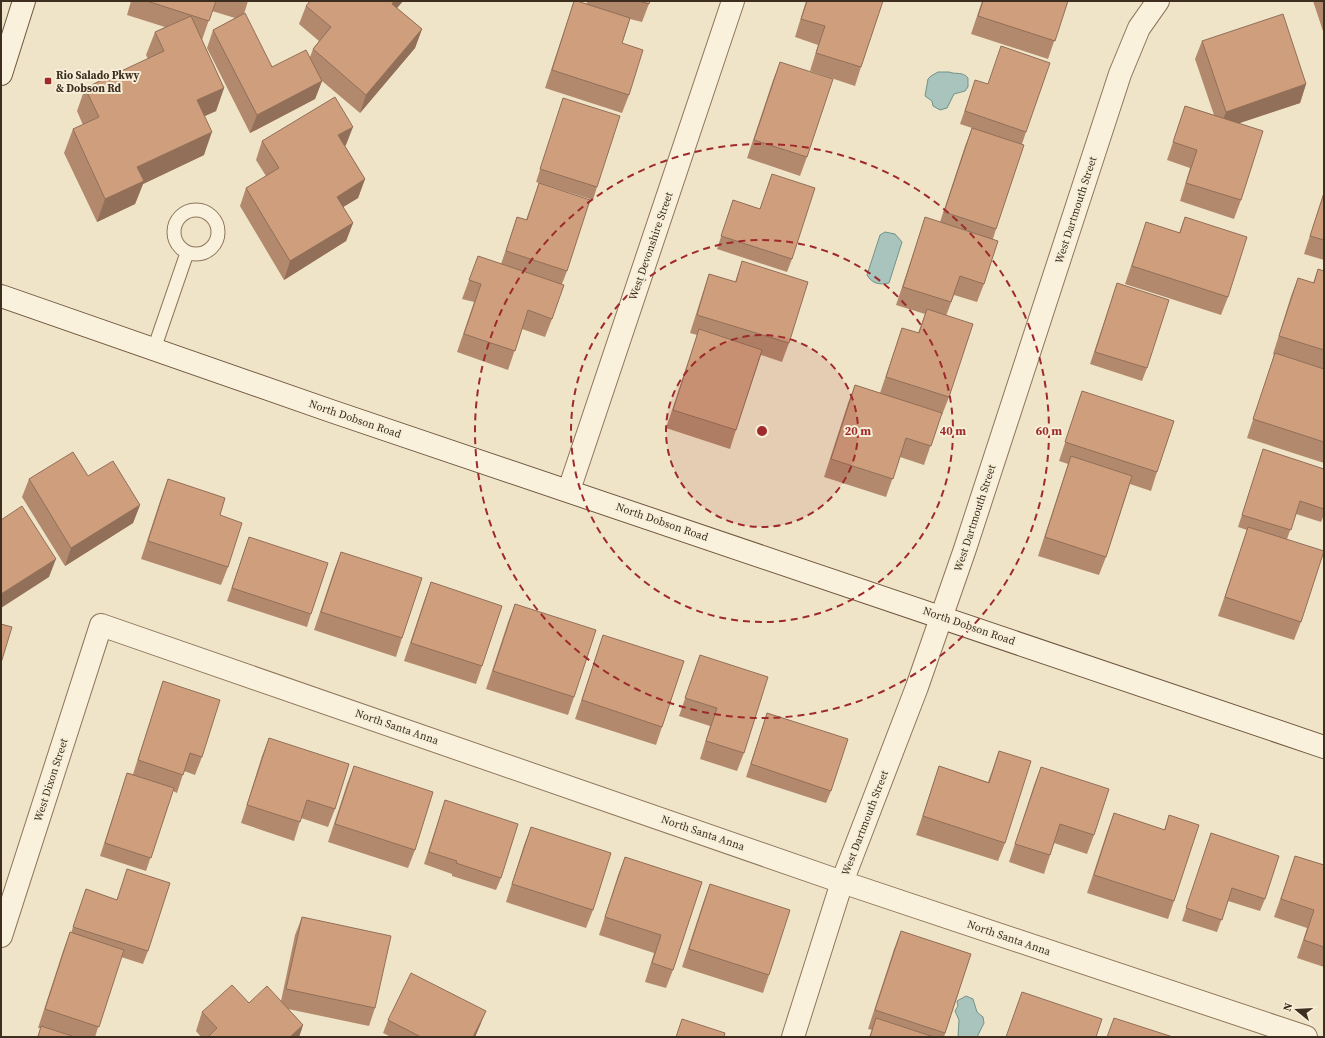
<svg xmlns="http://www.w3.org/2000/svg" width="1325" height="1038" viewBox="0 0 1325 1038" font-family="'Source Serif 4',serif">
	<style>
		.water { fill: #a9c4bc; stroke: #6f938a }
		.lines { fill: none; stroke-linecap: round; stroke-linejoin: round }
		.service-casing { stroke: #8d765c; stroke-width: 15 }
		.minor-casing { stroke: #8d765c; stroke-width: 24 }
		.secondary-casing { stroke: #6f573f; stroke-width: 24 }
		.service { stroke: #faf1dc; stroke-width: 13 }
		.minor { stroke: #faf1dc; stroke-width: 22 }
		.secondary { stroke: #faf1dc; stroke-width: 22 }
		.wall { fill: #b2896c }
		.shaded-wall { fill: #916f58 }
		.building { fill: #cf9f7d; stroke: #916f58 }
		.ring { fill: none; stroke: #9e2a2b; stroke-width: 2; stroke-dasharray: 7 5 }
		.poi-dot { fill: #9e2a2b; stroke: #f7eed8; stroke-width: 1.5 }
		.labels { text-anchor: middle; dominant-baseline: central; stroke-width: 4; stroke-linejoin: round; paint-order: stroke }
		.poi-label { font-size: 11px; font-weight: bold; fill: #3d2e20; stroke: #f7eed8; text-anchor: start }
		.street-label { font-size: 11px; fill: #3d2e20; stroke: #f7eed8 }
		.centre { fill: #9e2a2b; stroke: #f7eed8; stroke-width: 2 }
		.ring-label { font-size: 12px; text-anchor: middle; font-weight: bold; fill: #9e2a2b; stroke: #f7eed8; stroke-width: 4; stroke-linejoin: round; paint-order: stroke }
	</style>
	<rect width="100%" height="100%" fill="#f0e4c8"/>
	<path class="water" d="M949 72C957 75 962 71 968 78V87L965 91 954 94 947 108 940 110 933 106 932 101 925 96 928 79 931 76 938 72Z
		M885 232 895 234 902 242 889 283C880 285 872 284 867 275L880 235Z
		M966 996 973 999 977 1012 983 1017 984 1023 977 1037H958L959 1020 955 1011 958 1006 957 1001Z"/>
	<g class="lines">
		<g class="service-casing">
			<path id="service" d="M174 232a22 22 0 1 1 44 0a22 22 0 1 1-44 0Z
				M154 349 187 253"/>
		</g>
		<g class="minor-casing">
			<path id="minor" d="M569 490 733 1
				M1 936 101 625 842 882 1306 1037
				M793 1037 842 882 917 687 965 549 1120 74 1139 28 1158 1"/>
		</g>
		<g class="secondary-casing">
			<path id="secondary" d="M1 74 24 1
				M1 296 331 411 1324 747"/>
		</g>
		<use href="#service" class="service"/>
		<use href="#minor" class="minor"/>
		<use href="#secondary" class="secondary"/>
	</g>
	<path class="wall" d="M131 1H248L244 14 272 67 310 57 313 49 319 41 299 24 306 6 403 1 397 8 422 29 415 48 360 113 322 81 315 99 250 133 207 48 213 30 235 18 212 11 202 40 224 88 216 111 205 116 204 155 143 184 135 204 97 222 64 153 73 129 83 125 77 111 85 88 148 59 146 55 155 32 165 27 127 15Z
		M574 1 586 4 588 1H650L642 22 630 19 622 43 629 95 622 113 545 88Z
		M806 1H883L861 67 855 86 810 71 818 45 795 37Z
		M982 1H1068L1048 59 971 34Z
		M1313 1H1324V34Z
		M1202 41 1306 84 1300 103 1239 123 1241 200 1234 219 1180 201 1190 168 1167 160 1185 106 1214 115 1195 59Z
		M780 62 807 157 800 176 747 158 773 80Z
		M971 92 1026 132 1022 144 996 229 993 239 984 284 977 302 954 295 946 316 949 397 942 415H941L924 465 900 457 886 497 824 477 848 403 855 385 880 393 902 328 918 333 925 314 896 305 919 236 925 217 940 222 965 146 972 128 960 124Z
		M563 98 597 187 593 200 536 182Z
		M262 141 346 145 345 146 365 179 358 198 343 207 353 223 346 241 284 280 240 206 246 188 266 176 256 160Z
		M772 174 792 259 787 272 717 249 733 200 760 209Z
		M539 183 567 271 562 284 552 319 545 337 522 329 508 370 457 352 474 302 462 299 478 256 501 264 517 217 526 220Z
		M1324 192V260L1304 254Z
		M1185 217 1228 297 1221 315 1125 284 1146 222 1179 233Z
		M742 261 789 343 782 362 761 355 736 430 730 449 666 428 697 335 690 333 703 292 709 274 735 282Z
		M1318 269 1324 271V463L1247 438 1274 355 1273 354 1291 296 1298 278 1313 283Z
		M1117 283 1147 368 1142 381 1090 364Z
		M1082 391 1157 472 1151 491 1130 484 1106 557 1099 575 1038 556 1068 464 1059 461Z
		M1263 449 1324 469V515L1321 522 1296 514 1287 539 1301 622 1294 640 1218 616 1247 530 1238 527Z
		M88 476 140 505 133 523 65 566 22 497 29 479Z
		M168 479 220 515 228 567 221 585 141 559 161 498Z
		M249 537 311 614 307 627 227 601Z
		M341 552 402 638 396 657 314 630 334 570Z
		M431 582 482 666 476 684 404 661 424 601Z
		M515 604 574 697 568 715 486 689 508 622Z
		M603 635 662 727 656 745 575 719Z
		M700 655 744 753 737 771 700 759 710 726 679 716Z
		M163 681 202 757 195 775 184 771 177 793 173 791 146 871 100 856 127 773 133 774 157 700Z
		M767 713 831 791 826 803 746 777Z
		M269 738 335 809 328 827 301 818 294 841 241 823 262 756Z
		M999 751 1005 843 998 861 916 835 939 766 988 782Z
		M354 766 415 850 408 868 328 842 347 784Z
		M1041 767 1094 835 1087 854 1054 843 1044 874 1009 862 1034 785Z
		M445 800 501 878 496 890 452 876V874L424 864Z
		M1114 813 1164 830 1169 815 1174 901 1168 919 1087 893 1107 832Z
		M531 827 593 910 586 928 506 902 524 845Z
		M1211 833 1265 899 1260 911 1228 901 1217 932 1182 921Z
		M1295 856 1324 865V967L1297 958 1307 928 1274 917Z
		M625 857 702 882 673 970 666 988 645 982 654 953 599 935 618 875Z
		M127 869 148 951 143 964 121 957 95 1037H37L41 1028H38L63 951 70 932 71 933 86 889 117 900Z
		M710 884 769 975 763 993 682 967 703 903Z
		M302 917 375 1008 369 1026 288 1009 303 1025 299 1037H201L196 1031 202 1012 249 1003 281 1001 295 935Z
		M901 931 971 954 944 1037H869L872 1030 868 1029 894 949Z
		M388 1020 481 1023 475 1037H391L383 1033Z"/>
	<path class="shaded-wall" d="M394 1H403L385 22 392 4Z
		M422 29 415 48 360 113 366 95Z
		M322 81 315 99 250 133 257 115Z
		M1306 84 1300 103 1219 130 1226 112Z
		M224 88 216 111 189 123 197 100Z
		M353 127 346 145 332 153 338 135Z
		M212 132 204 155 143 184 135 204 97 222 105 199 137 167Z
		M365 179 358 198 330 215 337 197Z
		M353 223 346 241 284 280 290 261Z
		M140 505 133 523 65 566 71 548Z
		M56 559 49 577 1 608V594Z
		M486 1011 481 1023 475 1037H473Z
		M303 1025 299 1037H290Z"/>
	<path class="building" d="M147 1H216L209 21Z
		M310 1H394L392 4 422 29 366 95 313 49 331 27 306 6Z
		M574 1H577L630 18 622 43 643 50 629 95 552 70Z
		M639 1H650L649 4Z
		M807 1H883L861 67 816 53 825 26 801 19Z
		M983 1H1068L1055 41 978 16Z
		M245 13 272 67 306 50 322 81 257 115 213 30Z
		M1283 14 1306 84 1226 112 1202 41Z
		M191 16 224 88 197 100 212 132 137 167 144 181 105 199 73 129 99 117 85 88 164 51 155 32Z
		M1001 46 1050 63 1026 132 965 111 975 80 988 84Z
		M780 62 833 79 807 157 754 140Z
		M335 97 353 127 338 135 365 179 337 197 353 223 290 261 246 188 279 168 262 141Z
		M563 98 620 116 597 187 540 169Z
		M1185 106 1263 131 1241 200 1186 183 1197 150 1173 142Z
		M972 128 1024 145 996 229 944 212Z
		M772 174 815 188 792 259 721 236 733 200 760 209Z
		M539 183 590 200 567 271 506 251 517 217 527 220Z
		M1324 193V240L1310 236Z
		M925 217 998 241 984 284 960 276 951 302 903 287Z
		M1185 217 1247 237 1228 297 1132 266 1146 222 1180 233Z
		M478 256 564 285 552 319 528 310 515 351 464 334 481 284 469 280Z
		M742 261 808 282 789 343 697 315 709 274 736 282Z
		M1318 269 1324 271V350L1279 336 1298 278 1314 283Z
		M1117 283 1169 300 1147 368 1095 352Z
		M927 309 973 324 949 397 886 377 902 328 919 333Z
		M699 329 762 350 736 430 673 410Z
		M1275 353 1324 369V442L1253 419Z
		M855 385 942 413 931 446 906 438 893 479 831 459Z
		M1082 391 1174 421 1157 472 1065 442Z
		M1263 449 1324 469V509L1300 501 1291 530 1242 515Z
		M73 452 88 476 113 461 140 505 71 548 29 479Z
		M1071 456 1132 476 1106 557 1045 537Z
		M168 479 225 498 220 515 242 523 228 567 148 541Z
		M22 506 56 559 1 594V520Z
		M1248 527 1324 551 1301 622 1225 597Z
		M249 537 328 563 311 614 232 588Z
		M341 552 422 578 402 638 321 612Z
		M431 582 502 606 482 666 411 643Z
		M515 604 596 630 574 697 493 671Z
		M1 624 12 627 1 663Z
		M603 635 684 661 662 727 582 700Z
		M700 655 768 677 744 753 706 741 717 708 685 698Z
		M163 681 220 700 202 757 190 753 183 775 138 760Z
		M767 713 848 739 831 791 751 764Z
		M269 738 349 764 335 809 307 800 300 822 247 805Z
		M999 751 1031 761 1005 843 923 816 939 766 989 783Z
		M354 766 433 792 415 850 335 824Z
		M1041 767 1109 789 1094 835 1060 824 1050 855 1015 844Z
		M127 773 174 788 151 858 105 843Z
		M445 800 518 824 501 878 456 863 457 861 429 852Z
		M1114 813 1165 830 1169 815 1199 825 1174 901 1094 875Z
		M531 827 611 853 593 910 512 884Z
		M1211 833 1279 856 1265 899 1232 888 1222 920 1186 908Z
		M1295 856 1324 865V947L1304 940 1314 910 1281 899Z
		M625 857 702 882 673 970 652 963 661 935 605 917Z
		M127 869 170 883 148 951 73 927 86 889 117 900Z
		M710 884 790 910 769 975 689 949Z
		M302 917 391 936 375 1008 286 989Z
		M901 931 971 954 945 1033 875 1010Z
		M70 932 124 950 99 1027 45 1009Z
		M411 973 486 1011 473 1037H421L388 1020Z
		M232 985 249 1003 267 986 303 1025 290 1037H208L217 1028 202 1012Z
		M1022 992 1102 1019 1096 1037H1006Z
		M876 1018 934 1037H870Z
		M1114 1018 1173 1037H1107Z
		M682 1019 725 1033 724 1037H676Z
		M41 1026 75 1037H38Z"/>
	<circle cx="762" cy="431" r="96" fill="#9e2a2b" fill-opacity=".12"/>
	<g class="ring">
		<circle cx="762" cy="431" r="96"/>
		<circle cx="762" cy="431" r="191"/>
		<circle cx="762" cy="431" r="287"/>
	</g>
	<rect class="poi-dot" x="44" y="77" width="8" height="8" rx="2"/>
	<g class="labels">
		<g class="poi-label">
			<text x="56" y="75">Rio Salado Pkwy<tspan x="56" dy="13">&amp; Dobson Rd</tspan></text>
		</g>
		<g class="street-label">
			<text transform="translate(1076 210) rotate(-72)">West Dartmouth Street</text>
			<text transform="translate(651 246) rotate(-71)">West Devonshire Street</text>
			<text transform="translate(355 419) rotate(19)">North Dobson Road</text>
			<text transform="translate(975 518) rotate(-72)">West Dartmouth Street</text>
			<text transform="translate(662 522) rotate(19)">North Dobson Road</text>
			<text transform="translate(969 626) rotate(19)">North Dobson Road</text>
			<text transform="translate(397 727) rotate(19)">North Santa Anna</text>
			<text transform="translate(51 780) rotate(-72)">West Dixon Street</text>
			<text transform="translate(865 823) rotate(-69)">West Dartmouth Street</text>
			<text transform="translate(703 833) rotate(19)">North Santa Anna</text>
			<text transform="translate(1009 938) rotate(19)">North Santa Anna</text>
		</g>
	</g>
	<circle cx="762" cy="431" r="6" class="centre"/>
	<g class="ring-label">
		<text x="858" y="435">20 m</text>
		<text x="953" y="435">40 m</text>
		<text x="1049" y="435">60 m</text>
	</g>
	<rect width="1325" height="1038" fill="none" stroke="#3d2e20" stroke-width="4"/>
	<g transform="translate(1297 1010) rotate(288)" stroke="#f7eed8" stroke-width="3" paint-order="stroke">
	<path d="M0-3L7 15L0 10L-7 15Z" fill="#3d2e20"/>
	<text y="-6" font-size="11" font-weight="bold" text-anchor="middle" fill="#3d2e20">N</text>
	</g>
</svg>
